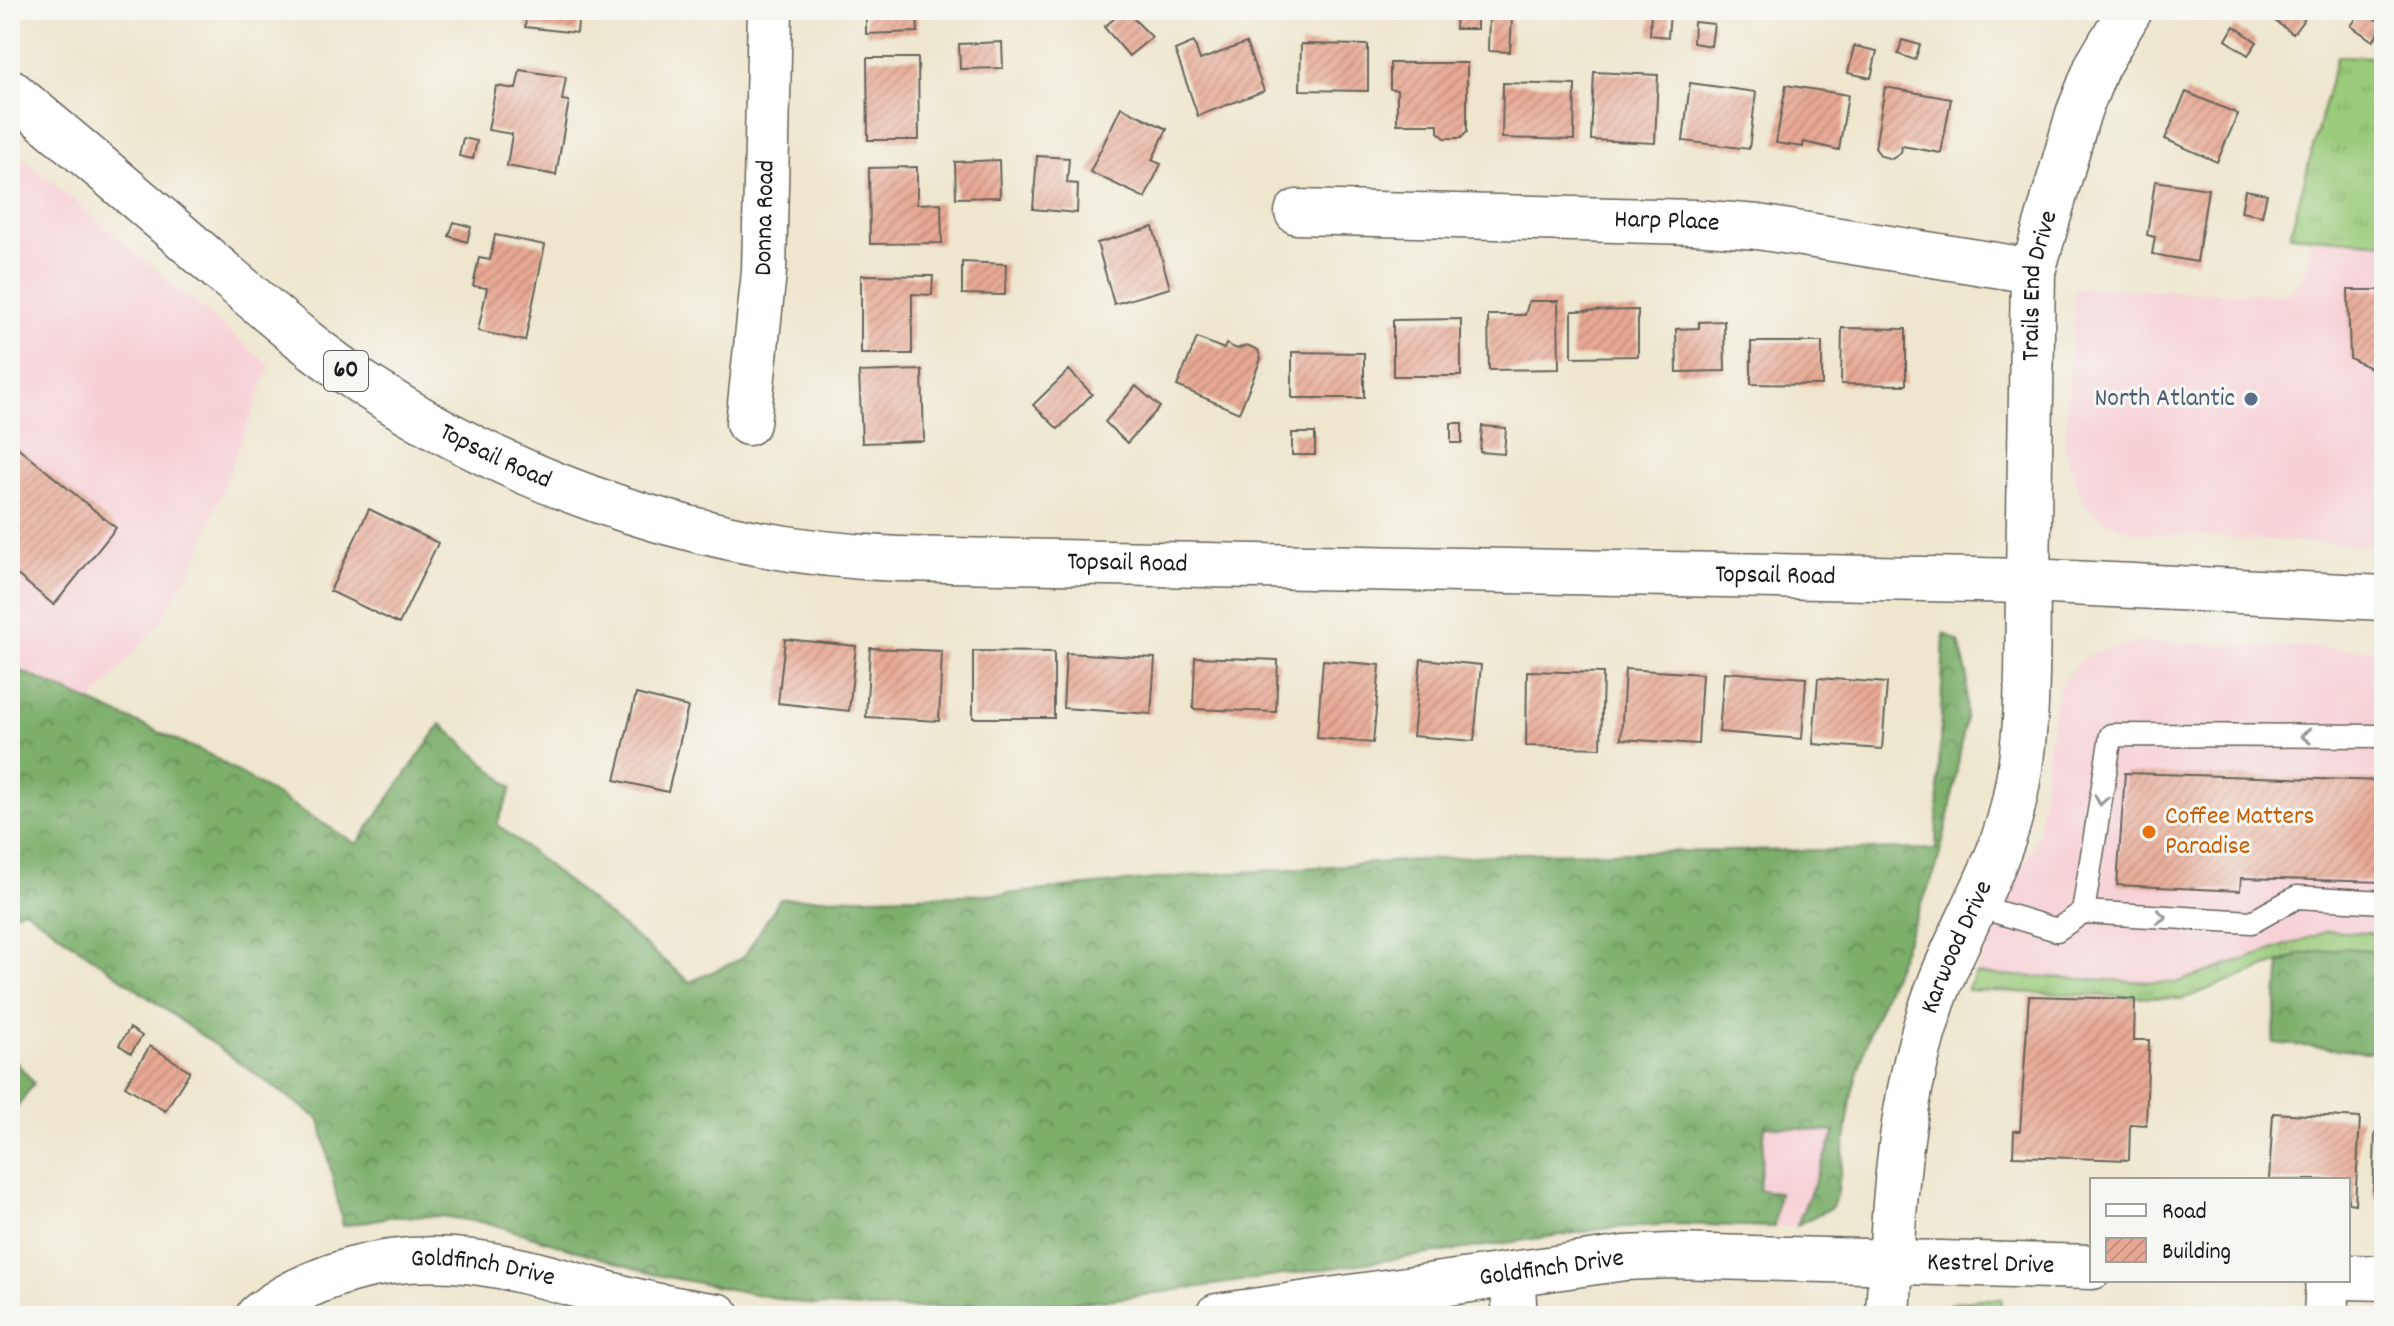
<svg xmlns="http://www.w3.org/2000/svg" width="2394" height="1326" viewBox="0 0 2394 1326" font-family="Dekko,sans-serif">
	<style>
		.built { fill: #f7cfd5 }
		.grass { fill: url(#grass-tufts); stroke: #5b744b; stroke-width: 2 }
		.forest { fill: url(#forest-crowns); stroke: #4c6643; stroke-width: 2 }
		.building { fill: url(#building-hatch) }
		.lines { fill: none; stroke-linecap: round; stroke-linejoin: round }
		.service-casing { stroke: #66635a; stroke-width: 25 }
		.minor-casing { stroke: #66635a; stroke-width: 47 }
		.tertiary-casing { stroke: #66635a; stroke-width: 47 }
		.secondary-casing { stroke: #66635a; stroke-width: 47 }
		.primary-casing { stroke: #66635a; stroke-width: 47 }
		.service { stroke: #fff; stroke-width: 22 }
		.minor { stroke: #fff; stroke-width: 44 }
		.tertiary { stroke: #fff; stroke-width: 44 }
		.secondary { stroke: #fff; stroke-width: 44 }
		.primary { stroke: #fff; stroke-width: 44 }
		.oneway { stroke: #999 }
		.service-dot { fill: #5c6f8a; stroke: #f6f6f2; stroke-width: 3 }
		.food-dot { fill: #e8710a; stroke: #f6f6f2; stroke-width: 3 }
		.labels { text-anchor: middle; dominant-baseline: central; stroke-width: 6; stroke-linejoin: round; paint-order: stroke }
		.shield { fill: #f6f6f2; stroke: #5d5d5c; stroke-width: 2 }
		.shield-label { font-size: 24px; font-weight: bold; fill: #1c1c1c }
		.street-label { font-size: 26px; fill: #1c1c1c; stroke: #f6f6f2 }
		.service-label { font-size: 26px; fill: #4e5e75; stroke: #f6f6f2; text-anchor: end }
		.food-label { font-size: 26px; fill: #c56008; stroke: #f6f6f2; text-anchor: start }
	</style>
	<defs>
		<pattern id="grass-tufts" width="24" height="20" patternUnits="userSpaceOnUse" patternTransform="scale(2)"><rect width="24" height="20" fill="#9acb7a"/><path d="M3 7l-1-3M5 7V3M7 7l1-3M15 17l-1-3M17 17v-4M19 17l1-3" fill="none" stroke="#84ae69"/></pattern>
		<pattern id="forest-crowns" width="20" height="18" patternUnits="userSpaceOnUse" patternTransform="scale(2)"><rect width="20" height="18" fill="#7baf6a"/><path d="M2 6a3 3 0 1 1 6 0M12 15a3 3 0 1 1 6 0" fill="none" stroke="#648e56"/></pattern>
		<pattern id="building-hatch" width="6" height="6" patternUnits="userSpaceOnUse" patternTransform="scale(2)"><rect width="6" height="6" fill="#e6a893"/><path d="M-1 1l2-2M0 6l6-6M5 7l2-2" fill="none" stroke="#c5907e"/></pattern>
	</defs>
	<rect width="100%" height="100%" fill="#f6f6f2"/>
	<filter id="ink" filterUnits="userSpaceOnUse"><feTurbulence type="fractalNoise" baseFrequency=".0125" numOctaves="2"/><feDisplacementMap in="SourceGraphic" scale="16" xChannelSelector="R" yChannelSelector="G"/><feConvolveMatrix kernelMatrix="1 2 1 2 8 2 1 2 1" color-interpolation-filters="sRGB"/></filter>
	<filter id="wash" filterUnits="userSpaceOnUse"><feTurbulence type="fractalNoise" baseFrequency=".006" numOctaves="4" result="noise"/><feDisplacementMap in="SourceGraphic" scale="32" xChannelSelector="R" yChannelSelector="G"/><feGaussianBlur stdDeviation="1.8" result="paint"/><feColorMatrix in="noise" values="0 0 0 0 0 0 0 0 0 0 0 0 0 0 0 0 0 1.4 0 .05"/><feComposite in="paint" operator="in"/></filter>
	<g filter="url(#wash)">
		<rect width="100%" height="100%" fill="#eee6cd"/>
		<path class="built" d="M10 147 270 366 195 562 160 622 90 704 10 666Z
			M2312 239 2384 243V547L2137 533 2103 520 2088 507 2079 493 2064 448 2075 288 2283 294 2291 291 2304 274Z
			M2144 642 2384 650V934L2328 931 2175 983 1975 974 2038 834 2053 711 2060 686 2077 664 2094 652Z
			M1765 1126 1835 1132 1797 1225 1774 1227 1779 1193 1759 1190Z"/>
		<path class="grass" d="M2337 56 2384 57V243L2290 235Z
			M2328 931 2384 934V951L2344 948 2301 954 2183 999 1967 990 1975 974 2175 983Z
			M1983 1299H2002L2000 1316H1931L1954 1302Z"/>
		<path class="forest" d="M1944 633 1959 642 1967 673 1966 717 1949 816 1936 869 1870 1030 1852 1093 1837 1196 1831 1208 1797 1225 1835 1132 1765 1126 1759 1190 1779 1192 1774 1227 1673 1224 1611 1228 1115 1299 1056 1304 878 1309 811 1305 652 1274 492 1224 440 1216 389 1217 343 1226 320 1120 24 909 10 915V666L210 755 357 844 441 724 512 788 497 824 690 982 743 958 780 899 1004 894 1187 876 1519 853 1936 849Z
			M2344 948 2384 951V1054L2273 1043 2280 964 2301 954Z
			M10 1055 34 1083 10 1117Z"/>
		<g id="blocks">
			<path class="building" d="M527 10H579L577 33 525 27Z
				M866 10H917L918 32 866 34Z
				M1125 10 1152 37 1129 56 1104 27Z
				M1456 10H1477V29H1455Z
				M2260 10H2311L2293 34Z
				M2362 10 2384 25 2373 41 2351 26Z
				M1651 11 1670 13 1668 37 1650 35Z
				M1489 16 1512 18 1510 52 1488 51Z
				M1694 22 1714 24 1711 46 1693 43Z
				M2234 26 2257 42 2248 55 2226 40Z
				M1902 40 1920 45 1915 60 1898 54Z
				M1002 42 1003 68 960 69 959 44Z
				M1194 42 1200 60 1246 43 1264 91 1198 116 1175 50Z
				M1301 44 1368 45V91L1300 90Z
				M1854 46 1877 51 1871 78 1848 73Z
				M867 58H918L919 140H868Z
				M1390 63H1467V132L1461 138H1445L1438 132V124H1397V90L1390 89Z
				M520 70 566 77 562 100 569 101 556 175 507 166 512 134 488 130 496 86 516 89Z
				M1594 72 1658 75 1655 143 1591 140Z
				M1503 83 1575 85 1574 140 1502 138Z
				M1690 83 1756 92 1749 149 1683 141Z
				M1786 85 1848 95 1839 150 1804 142 1803 147 1776 143Z
				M1885 87 1951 99 1941 153 1902 146 1901 153 1892 159 1881 156 1875 148Z
				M2186 92 2238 114 2217 162 2165 139Z
				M1121 107 1167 129 1152 160 1161 164 1145 198 1090 172Z
				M463 138 477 141 473 159 459 156Z
				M1037 156 1069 158 1067 183 1078 184 1077 213 1033 209Z
				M999 160 1000 197 956 198 955 162Z
				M917 167V204L941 203 942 243 870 244 869 168Z
				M2155 181 2208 189 2197 262 2152 254 2155 237 2147 235Z
				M2245 190 2267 194 2262 216 2241 212Z
				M454 222 471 227 467 242 449 236Z
				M1153 227 1170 288 1114 304 1097 243Z
				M495 235 545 245 525 341 478 331 487 288 473 286 479 258 490 260Z
				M962 262 1006 264 1005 295 962 294Z
				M861 275 933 276 932 295 912 294V354H861Z
				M2348 290H2384V375L2350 358Z
				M1529 301H1558L1559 369 1489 370 1488 315H1525Z
				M1638 310V356L1572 357V311Z
				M1461 319V376H1393V320Z
				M1724 321 1725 371 1677 372 1676 329 1699 328V322Z
				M1842 328 1906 329V385L1841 384Z
				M1197 338 1224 349 1226 344 1237 349 1247 345 1258 350 1261 359 1239 413 1177 386Z
				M1751 342H1822V385L1751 384Z
				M1292 352 1364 353V398H1292Z
				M922 370 924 441 862 443 859 372Z
				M1069 370 1092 394 1058 429 1033 405Z
				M1136 386 1160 407 1127 443 1105 422Z
				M1451 423H1462V443H1451Z
				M1482 426 1506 428 1504 454 1480 452Z
				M1292 433H1315V455H1292Z
				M10 441 116 528 54 605 10 569Z
				M369 509 438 543 399 624 330 591Z
				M785 639 856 646 849 711 778 703Z
				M870 648 942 651 939 721 866 717Z
				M973 651 1054 652V718H973Z
				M1066 653 1155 658 1151 714 1063 708Z
				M1195 657 1278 660 1276 712 1193 709Z
				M1421 659 1481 665 1474 741 1413 736Z
				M1323 660 1380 665 1373 743 1317 738Z
				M1625 669 1702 674 1698 744 1621 739Z
				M1527 671 1603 673 1601 748 1526 746Z
				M1724 672 1806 678 1802 739 1719 732Z
				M1818 678 1887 683 1882 749 1813 744Z
				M636 694 688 707 668 792 615 780Z
				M2125 773 2384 781V882L2241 878 2240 891 2117 885Z
				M2029 996 2135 999 2134 1040H2149L2146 1125 2130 1124 2129 1160 2013 1156 2014 1131H2020Z
				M130 1028 142 1036 131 1053 119 1045Z
				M150 1046 190 1071 165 1111 125 1086Z
				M2273 1113 2360 1118 2355 1204 2348 1203V1180H2269Z
				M2375 1133 2384 1134V1197H2373Z"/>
		</g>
	</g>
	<g filter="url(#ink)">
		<use href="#blocks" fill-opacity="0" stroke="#66635a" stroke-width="2"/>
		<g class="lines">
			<g class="service-casing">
				<path id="service" d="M1977 906 2057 930 2083 912 2252 922 2297 897 2384 902
					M2083 912 2111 735 2384 736"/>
			</g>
			<g class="minor-casing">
				<g id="minor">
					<path id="s1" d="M1297 212 1695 222 1758 227 2033 271"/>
					<path id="s2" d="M748 423 764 272 770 10"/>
					<path d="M1512 1274 1515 1316"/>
					<path d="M2348 1277 2384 1278"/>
					<path id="s3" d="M258 1316C286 1293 317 1280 351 1270 459 1240 542 1279 645 1303 669 1309 694 1312 718 1316"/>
					<path id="s4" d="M1217 1316 1625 1258 1671 1256 2092 1267"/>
					<path d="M2326 1316 2328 1280"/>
				</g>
			</g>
			<g class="tertiary-casing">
				<g id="tertiary">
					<path id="s5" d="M2028 581 2033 271 2078 114 2097 66 2130 10"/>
				</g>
			</g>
			<g class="secondary-casing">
				<g id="secondary">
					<path id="s6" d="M1888 1316C1894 1204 1899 1088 1940 983 1963 924 1997 871 2012 810 2030 736 2027 656 2028 581"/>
				</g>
			</g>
			<g class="primary-casing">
				<g id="primary">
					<path id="s7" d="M10 91C75 146 140 200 204 256 257 301 311 350 370 388 527 490 712 552 899 559L2028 581 2384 598"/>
				</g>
			</g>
			<use href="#service" class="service"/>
			<use href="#minor" class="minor"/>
			<use href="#tertiary" class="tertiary"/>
			<use href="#secondary" class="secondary"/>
			<use href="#primary" class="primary"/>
		</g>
		<defs><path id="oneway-chevron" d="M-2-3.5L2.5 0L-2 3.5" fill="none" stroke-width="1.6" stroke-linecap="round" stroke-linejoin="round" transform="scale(2)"/></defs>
		<g class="oneway">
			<use href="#oneway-chevron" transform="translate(2306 736) rotate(-180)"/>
			<use href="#oneway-chevron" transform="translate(2101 800) rotate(99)"/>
			<use href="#oneway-chevron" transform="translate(2161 917) rotate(3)"/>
		</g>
	</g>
	<circle class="service-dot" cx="2251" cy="399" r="8"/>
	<circle class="food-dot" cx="2149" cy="832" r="8"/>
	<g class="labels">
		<rect class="shield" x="324" y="351" width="44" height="40" rx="6"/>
		<g class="shield-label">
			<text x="346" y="371">60</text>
		</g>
		<g class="street-label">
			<text stroke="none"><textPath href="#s2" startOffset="206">Donna Road</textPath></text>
			<text stroke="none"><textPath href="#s1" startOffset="370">Harp Place</textPath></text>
			<text stroke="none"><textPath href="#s5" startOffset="296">Trails End Drive</textPath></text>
			<text stroke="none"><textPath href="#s7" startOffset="610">Topsail Road</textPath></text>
			<text stroke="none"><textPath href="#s7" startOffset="1258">Topsail Road</textPath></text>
			<text stroke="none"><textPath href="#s7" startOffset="1906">Topsail Road</textPath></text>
			<text stroke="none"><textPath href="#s6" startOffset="378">Karwood Drive</textPath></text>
			<text stroke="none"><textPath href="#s4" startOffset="778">Kestrel Drive</textPath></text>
			<text stroke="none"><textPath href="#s4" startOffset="338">Goldfinch Drive</textPath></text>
			<text stroke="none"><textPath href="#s3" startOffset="238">Goldfinch Drive</textPath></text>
		</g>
		<g class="service-label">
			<text x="2235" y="399">North Atlantic</text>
		</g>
		<g class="food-label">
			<text x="2165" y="817">Coffee Matters<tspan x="2165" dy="30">Paradise</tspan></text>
		</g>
	</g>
	<rect width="2394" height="1326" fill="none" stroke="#f6f6f2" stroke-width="40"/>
	<rect x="2090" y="1178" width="260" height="104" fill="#f6f6f2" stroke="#9f9f9c" stroke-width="2"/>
	<rect x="2106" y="1204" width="40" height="12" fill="#ffffff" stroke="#9f9f9c" stroke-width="2"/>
	<text x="2162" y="1218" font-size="24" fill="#1c1c1c">Road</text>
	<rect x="2106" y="1238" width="40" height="24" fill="url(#building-hatch)" stroke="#9f9f9c" stroke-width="2"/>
	<text x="2162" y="1258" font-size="24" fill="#1c1c1c">Building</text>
</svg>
